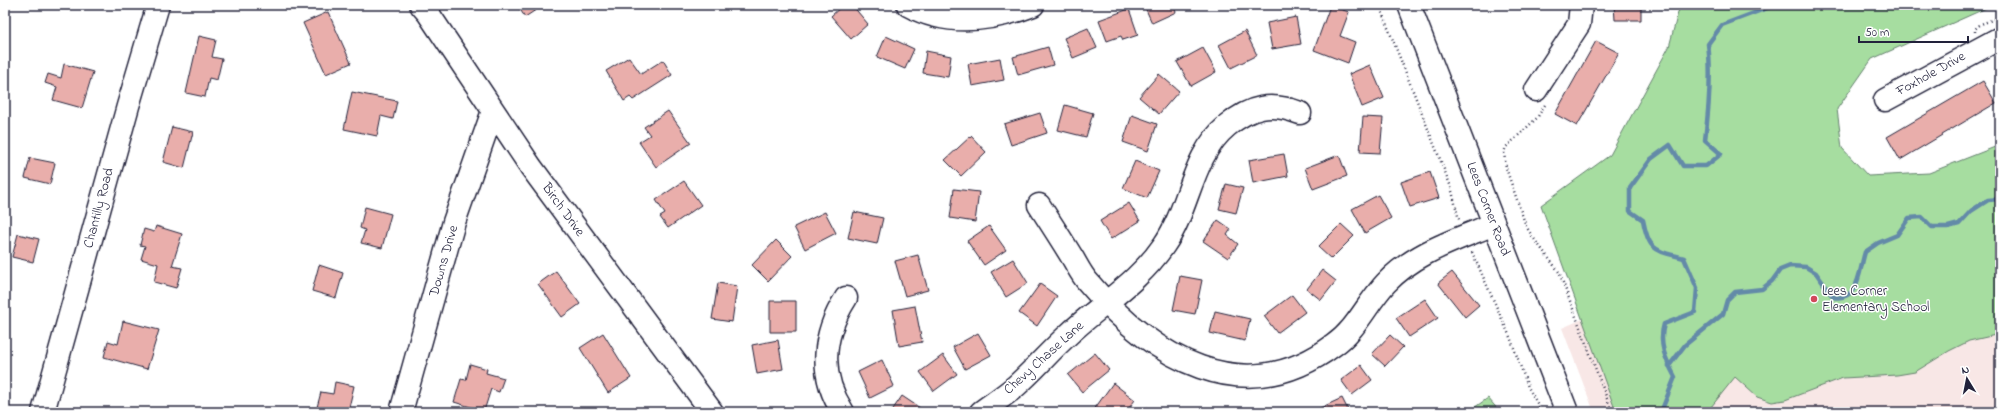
<svg xmlns="http://www.w3.org/2000/svg" width="2005" height="417" viewBox="0 0 2005 417" font-family="'Indie Flower',sans-serif">
	<style>
		.built { fill: #f8e7e6 }
		.green { fill: #a6dda0; stroke: #64806e }
		.lines { fill: none; stroke-linecap: round; stroke-linejoin: round }
		.stream { stroke: #648aa8; stroke-width: 4.5 }
		.building { fill: #e9aeab; stroke: #22223b }
		.minor-casing { stroke: #22223b; stroke-width: 25 }
		.path { stroke: #22223b; stroke-width: 2.5; stroke-dasharray: 1 3; stroke-linecap: butt }
		.minor { stroke: #fff; stroke-width: 22 }
		.poi-dot { fill: #d1495b; stroke: #fff; stroke-width: 1.5 }
		.labels { text-anchor: middle; dominant-baseline: central; stroke-width: 3; stroke-linejoin: round; paint-order: stroke }
		.street-label { font-size: 14px; fill: #22223b; stroke: #fff }
		.poi-label { font-size: 14px; fill: #22223b; stroke: #fff; text-anchor: start }
	</style>
	<rect width="100%" height="100%" fill="#fff"/>
	<filter id="ink" filterUnits="userSpaceOnUse"><feTurbulence type="fractalNoise" baseFrequency=".025" numOctaves="2"/><feDisplacementMap in="SourceGraphic" scale="8" xChannelSelector="R" yChannelSelector="G"/><feConvolveMatrix kernelMatrix="1 2 1 2 8 2 1 2 1" color-interpolation-filters="sRGB"/></filter>
	<g filter="url(#ink)">
		<path class="built" d="M1854 202 2000 232V412H1594L1562 328Z"/>
		<path class="green" d="M1680 5H1993L1872 59 1837 109 1842 148 1868 176 1929 173 2000 145V334L1969 341 1949 351 1915 372 1897 375 1843 378 1785 400 1772 402 1757 397 1735 377 1707 412H1616L1541 205 1610 155 1669 47Z
			M1488 398 1500 412H1468Z"/>
		<g class="lines">
			<path class="stream" d="M1669 366 1685 345 1723 314 1727 300 1735 292 1762 289 1772 281 1780 270 1790 266 1806 267 1816 273 1833 297C1859 302 1859 271 1865 252L1878 243 1897 235 1909 218 1922 217 1932 227H1948L1959 224 1971 211 1988 200 2000 199
				M1661 412 1675 377C1666 360 1658 344 1664 324L1695 312 1697 288 1684 258C1655 250 1649 252 1643 220L1630 211V188L1651 159 1670 145 1683 166H1706L1721 154 1705 140C1709 108 1712 75 1708 44L1722 25 1775 5"/>
		</g>
		<path class="building" d="M517 5H541L542 6 525 17Z
			M843 5H852L868 24 851 39 831 16Z
			M1144 5H1173L1176 12 1152 23Z
			M1614 5H1641V20H1615Z
			M1330 6 1349 12 1340 36 1355 42 1348 63 1314 50Z
			M1129 9 1138 35 1123 40 1121 36 1107 41 1099 20Z
			M328 12 351 63 326 74 303 23Z
			M1296 17 1301 44 1272 49 1267 23Z
			M1088 28 1097 48 1073 58 1064 38Z
			M1245 31 1257 55 1231 68 1219 45Z
			M199 36 216 40 212 57 222 59 217 80 209 78 205 97 186 93Z
			M886 36 914 49 905 69 877 57Z
			M1596 41 1619 53 1577 126 1555 114Z
			M1048 47 1053 65 1018 75 1013 57Z
			M1203 48 1216 72 1191 86 1177 62Z
			M926 51 951 56 948 77 923 73Z
			M629 57 641 74 663 60 672 75 633 100 630 97 624 101 606 71Z
			M1000 58 1004 80 972 86 968 64Z
			M64 64 93 72 82 108 53 100 57 87 45 83 48 74 61 78Z
			M1370 65 1384 98 1362 107 1349 74Z
			M1159 74 1179 91 1159 114 1139 97Z
			M1983 81 1996 103 1900 160 1887 137Z
			M352 92 397 101 393 119 381 116 377 136 344 129Z
			M1065 105 1093 113 1086 137 1058 130Z
			M668 111 691 143 656 167 639 142 650 135 644 127Z
			M1040 113 1047 133 1011 145 1004 124Z
			M1132 115 1157 124 1148 151 1123 142Z
			M1363 117 1383 118 1380 153 1360 152Z
			M172 127 193 132 184 168 163 162Z
			M971 136 986 152 961 176 945 160Z
			M1284 154 1288 176 1253 183 1249 160Z
			M1339 155 1347 176 1313 189 1305 168Z
			M30 158 55 163 50 184 25 178Z
			M1135 161 1159 171 1147 198 1123 188Z
			M1430 172 1439 198 1410 207 1401 182Z
			M684 181 701 205 668 228 660 217 665 214 656 200Z
			M1226 184 1243 188 1236 213 1219 209Z
			M954 189 979 192 975 222 950 218Z
			M1378 195 1391 218 1365 233 1352 209Z
			M1129 203 1140 221 1111 239 1100 221Z
			M365 207 391 214 382 248 361 243 365 230 360 228Z
			M825 212 836 233 805 249 794 227Z
			M854 212 883 218 877 244 848 238Z
			M1218 220 1231 229 1227 235 1238 244 1228 258 1203 241Z
			M1341 224 1354 236 1331 259 1318 247Z
			M156 226 182 234 172 266 182 268 176 288 154 282 158 264 141 259 145 246 140 245 144 229 154 232Z
			M989 226 1006 250 984 265 967 241Z
			M18 234 39 239 33 262 12 257Z
			M776 240 792 256 768 281 752 265Z
			M918 255 928 290 905 296 895 261Z
			M1013 259 1028 283 1006 297 991 272Z
			M319 265 343 273 336 298 312 291Z
			M1322 270 1336 281 1321 300 1307 289Z
			M556 271 580 304 562 317 538 284Z
			M1452 272 1479 305 1465 317 1438 283Z
			M1180 276 1202 280 1195 314 1173 310Z
			M718 283 737 286 732 322 712 319Z
			M1040 284 1057 296 1037 326 1019 313Z
			M1292 295 1305 312 1277 333 1264 316Z
			M1425 299 1438 318 1409 337 1396 318Z
			M770 301H796V332H770Z
			M915 306 922 342 899 346 893 310Z
			M1215 311 1250 319 1245 341 1210 333Z
			M123 321 159 330 147 369 104 357 108 341 118 344Z
			M603 333 631 378 608 393 580 348Z
			M978 333 991 355 965 369 953 347Z
			M1390 335 1403 347 1385 366 1372 354Z
			M778 340 783 369 757 374 752 345Z
			M5 346 8 347 5 362Z
			M1095 353 1109 370 1082 392 1068 375Z
			M943 355 957 374 934 391 920 372Z
			M882 360 894 386 870 398 858 372Z
			M470 364 487 369 486 373 504 378 499 392 491 389 484 411 454 402 461 379 466 380Z
			M1361 365 1372 380 1352 395 1341 380Z
			M335 382 354 386 348 412 316 411 321 392 333 394Z
			M1113 383 1135 400 1126 412H1094L1093 411Z
			M902 396 926 412H891Z
			M1342 398 1349 412H1319L1318 409Z
			M1147 407 1155 412H1144Z"/>
		<g class="lines">
			<g class="minor-casing">
				<path id="minor" d="M421 5 428 13 531 167 712 412
					M908 5C948 27 992 21 1033 5
					M1409 5 1567 412
					M1536 90 1579 24 1581 5
					M1885 100 2000 38
					M1039 205C1050 222 1061 239 1072 257 1077 265 1081 274 1088 282 1151 357 1243 413 1334 345 1357 329 1367 303 1386 283 1415 252 1456 240 1494 224
					M43 412 128 106 158 5
					M401 412 454 222 493 111
					M843 412C818 374 823 334 846 298
					M981 412C993 403 1006 395 1017 385 1035 369 1051 350 1069 334 1102 303 1138 283 1164 245 1190 208 1191 156 1227 126 1251 106 1271 102 1300 113"/>
			</g>
			<path class="path" d="M1379 5 1451 187 1459 220
				M1975 32V29L1981 24 2000 17
				M1545 105 1537 118 1506 147 1504 152 1506 168 1526 226 1532 236 1559 272 1612 412
				M1472 252 1510 337 1528 387 1542 412"/>
			<use href="#minor" class="minor"/>
		</g>
	</g>
	<circle class="poi-dot" cx="1814" cy="299" r="4"/>
	<g class="labels">
		<g class="street-label">
			<text transform="translate(1931 74) rotate(-29)">Foxhole Drive</text>
			<text transform="translate(99 208) rotate(-75)">Chantilly Road</text>
			<text transform="translate(1488 209) rotate(69)">Lees Corner Road</text>
			<text transform="translate(563 210) rotate(54)">Birch Drive</text>
			<text transform="translate(444 261) rotate(-74)">Downs Drive</text>
			<text transform="translate(1044 358) rotate(-42)">Chevy Chase Lane</text>
		</g>
		<g class="poi-label">
			<text x="1822" y="291">Lees Corner<tspan x="1822" dy="16">Elementary School</tspan></text>
		</g>
	</g>
	<rect width="2005" height="417" fill="none" stroke="#fff" stroke-width="20"/>
	<rect x="10" y="10" width="1985" height="397" fill="none" stroke="#22223b" stroke-width="1.5" filter="url(#ink)"/>
	<g transform="translate(1967 379) rotate(350)" stroke="#ffffff" stroke-width="3" paint-order="stroke">
	<path d="M0-3L7 15L0 10L-7 15Z" fill="#22223b"/>
	<text y="-6" font-size="11" font-weight="bold" text-anchor="middle" fill="#22223b">N</text>
	</g>
	<path d="M1859 36v6h109v-6" fill="none" stroke="#22223b" stroke-width="2"/>
	<text x="1865" y="36" font-size="12" fill="#22223b" stroke="#ffffff" stroke-width="3" paint-order="stroke">50 m</text>
</svg>
